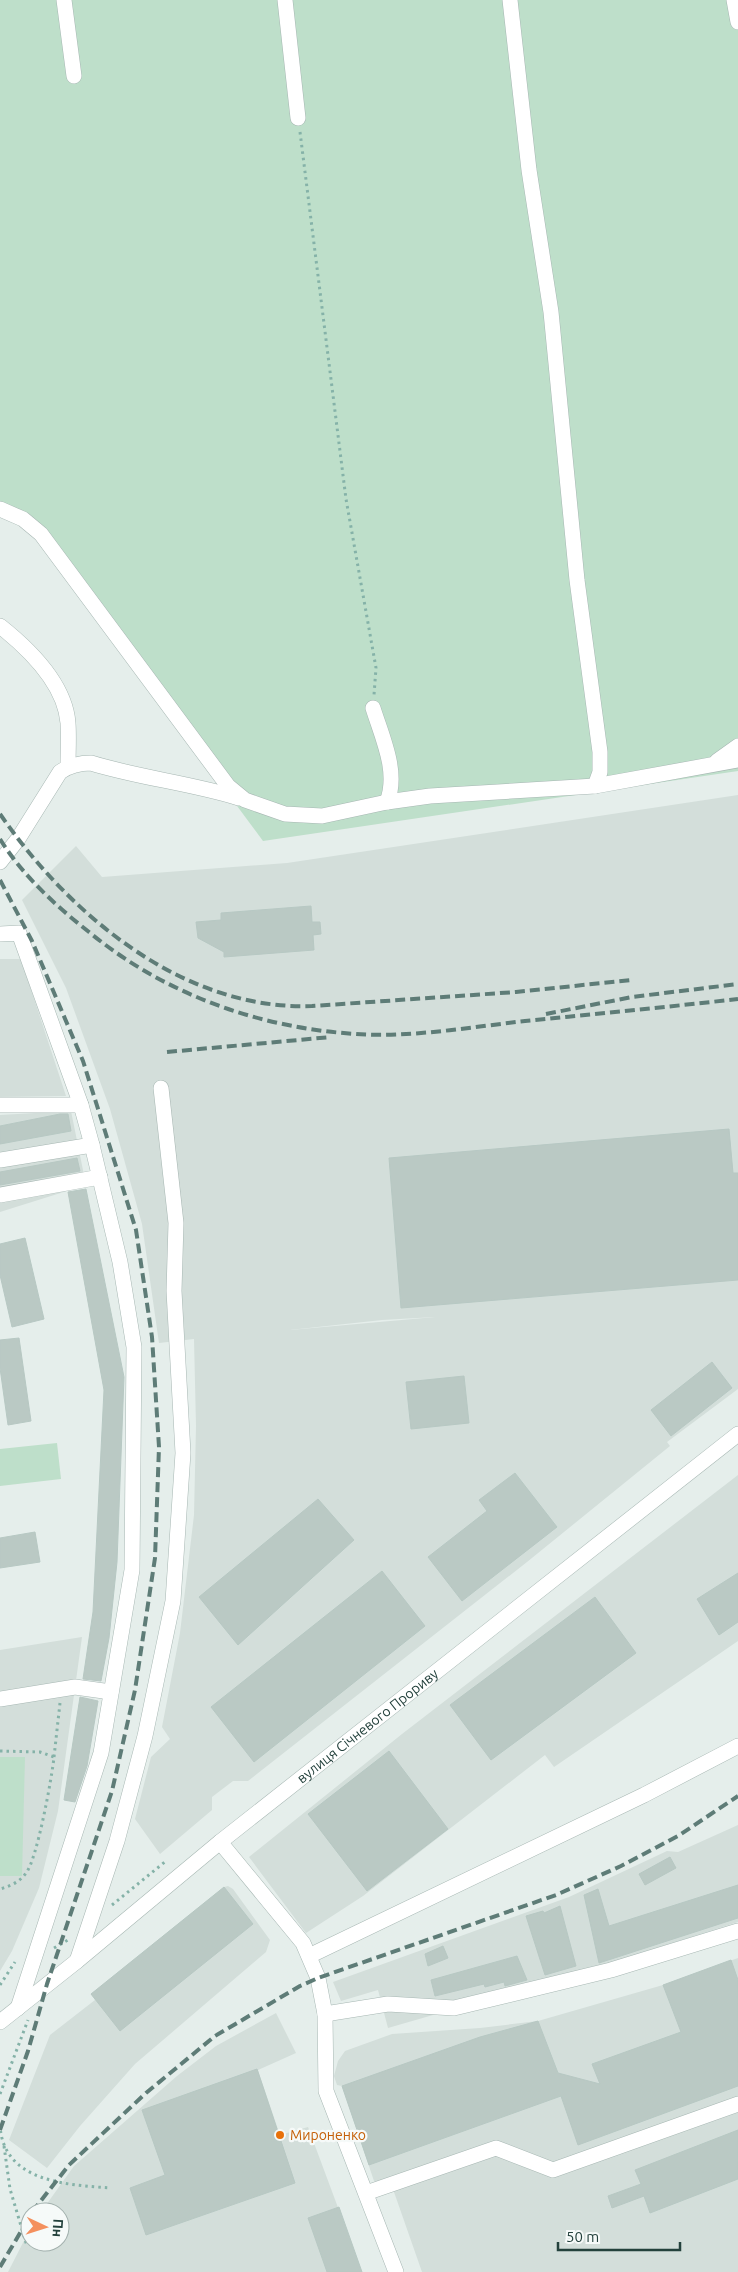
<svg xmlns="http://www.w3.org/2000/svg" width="738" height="2272" viewBox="0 0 738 2272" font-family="Ubuntu,sans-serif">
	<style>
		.built { fill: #d3deda; fill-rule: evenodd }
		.green { fill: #bedfca }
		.building { fill: #bac9c4; stroke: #b7c8c3 }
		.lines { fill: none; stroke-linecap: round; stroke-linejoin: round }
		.minor-casing { stroke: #a7b7b3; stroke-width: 16 }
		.path { stroke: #85b2a8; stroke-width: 3; stroke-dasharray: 2.5 4; stroke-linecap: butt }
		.minor { stroke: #fff; stroke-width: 15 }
		.rail { stroke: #5e7c77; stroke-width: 4; stroke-dasharray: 10 5; stroke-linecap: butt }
		.food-dot { fill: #e8710a; stroke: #f6faf9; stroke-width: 2 }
		.labels { text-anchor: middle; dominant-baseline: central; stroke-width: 4.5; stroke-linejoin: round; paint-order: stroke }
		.street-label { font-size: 14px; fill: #23413c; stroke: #f6faf9 }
		.food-label { font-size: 14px; fill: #c56008; stroke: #f6faf9; text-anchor: start }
	</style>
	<rect width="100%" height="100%" fill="#e5eeeb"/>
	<path class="built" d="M738 795V1389L667 1442 670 1446 527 1562 248 1781H233L212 1797V1810L160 1854 135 1819 151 1757 170 1739 162 1727 180 1633 194 1515 196 1426 194 1339 159 1343 142 1224 110 1109 66 988 22 900 76 846 102 877 287 863ZM435 1317 290 1330 382 1320Z
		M0 959H21L66 1096 0 1097Z
		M71 1111 86 1185 0 1212V1115Z
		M738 1475V1641L554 1767 545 1755 363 1896 306 1933 249 1857 402 1734Z
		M82 1637 58 1811 39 1888 12 1951 0 1971V1650Z
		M738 1825V1922L578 1973 388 2028 378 1990 341 2001 333 1982 569 1897 667 1851 678 1852Z
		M228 1886 233 1889 270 1940 266 1952 135 2064 80 2126 47 2168 9 2140 50 2035 95 2000 91 1994 224 1887Z
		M738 1958V2272H422L394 2192 374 2181 342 2086 337 2085 334 2076 338 2061 345 2051 392 2034 480 2028 538 2021 663 1985Z
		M276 2013 296 2053 258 2070 280 2135 308 2127 362 2272H8L30 2229V2242H60V2212H41L74 2166 177 2076 216 2046Z"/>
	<path class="green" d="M0 0H738V771L263 841 57 563 27 527 0 517Z
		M57 1443 61 1479 0 1486V1449Z
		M0 1757H25L22 1876H0Z"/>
	<path class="building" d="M311 906 312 922H320L321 934 313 935 314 950 224 957V952L198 938 196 922 221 920V913Z
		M60 1114H68L71 1131 0 1144V1126Z
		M729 1129 733 1173H738V1280L401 1308 389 1158Z
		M77 1158 80 1171 0 1185V1172Z
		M86 1189 124 1377 117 1562 109 1638 101 1681 83 1679 93 1612 104 1390 68 1192Z
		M25 1238 44 1319 12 1327 0 1275V1244Z
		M19 1338 31 1421 8 1425 0 1368V1340Z
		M712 1362 732 1388 671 1436 651 1410Z
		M464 1376 469 1423 411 1429 406 1382Z
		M515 1473 557 1527 462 1601 428 1557 487 1511 479 1500Z
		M318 1499 354 1540 238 1645 199 1597Z
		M35 1532 40 1562 0 1568V1538Z
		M382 1571 425 1626 254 1762 211 1707Z
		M738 1573V1622L719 1635 697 1599Z
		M595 1597 636 1653 491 1760 450 1705Z
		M80 1697 98 1701 87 1766 75 1802 64 1800Z
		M389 1751 448 1829 367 1891 308 1814Z
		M670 1857 676 1868 645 1885 639 1874Z
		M738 1885V1918L599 1963 584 1895 598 1889 609 1926Z
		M224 1887 253 1924 120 2031 91 1994Z
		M560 1906 576 1966 545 1975 526 1916 543 1911 544 1913Z
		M443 1946 448 1958 428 1966 425 1954Z
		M517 1956 527 1980 505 1986 504 1982 485 1987 484 1984 435 1996 431 1980Z
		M731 1960 738 1980V2086L578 2145 561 2096 369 2165 342 2086 480 2037 538 2021 558 2073 600 2084 592 2064 681 2032 663 1985Z
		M257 2069 295 2183 146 2235 130 2188 165 2175 142 2110Z
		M738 2130V2179L650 2213 644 2196 612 2208 608 2196 641 2184 635 2170Z
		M339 2207 362 2272H327L308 2218Z"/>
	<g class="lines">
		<g class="minor-casing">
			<g id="minor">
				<path d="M64 0 74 76"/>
				<path d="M285 0 298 118"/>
				<path d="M510 0 529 170 551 312 577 580 600 752V772L595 786"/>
				<path d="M734 0 738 22"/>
				<path d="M0 509 23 519 41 534 228 786 245 800 285 814 322 816 387 802 430 796 595 786 738 760"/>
				<path d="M0 626C29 649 65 684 68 723 69 737 68 752 68 766"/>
				<path d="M373 708C382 737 399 772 387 802"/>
				<path d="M717 761 738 746"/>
				<path d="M0 862 18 839 60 772C70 765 79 763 91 763 140 778 190 783 239 798"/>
				<path d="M0 934 19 933 81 1105 92 1145 120 1262 134 1347 132 1570 101 1753 18 2008"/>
				<path d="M0 1105H81"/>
				<path d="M0 1160 92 1145"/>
				<path d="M0 1195 100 1177"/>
				<path d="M0 1699 75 1687 111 1692"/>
				<path d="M220 1842 303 1943 318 1978 325 2014 326 2091 396 2272"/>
				<path d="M309 1956 644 1795 738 1746"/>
				<path d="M77 1961 117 1841 145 1736 173 1601 183 1453 174 1291 176 1223 161 1088"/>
				<path d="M325 2014 388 2004 454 2008 611 1970 738 1931"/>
				<path id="s1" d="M0 2022 77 1961 220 1842 738 1434"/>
				<path d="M366 2193 496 2148 553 2170 738 2104"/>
			</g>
		</g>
		<path class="path" d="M300 132 346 499 376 668 374 695
			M0 1751 40 1752 54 1757C52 1777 37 1860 26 1873 20 1882 10 1886 0 1889
			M54 1757 60 1703
			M112 1905 166 1861
			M54 1948 68 1940
			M0 1985 15 1962
			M0 2094 28 2020
			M0 2124C2 2182 67 2185 111 2188
			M4 2146 10 2189 27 2246"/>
		<use href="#minor" class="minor"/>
		<path class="rail" d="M0 814C69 914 183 1011 312 1006L516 992 631 980
			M0 839C22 875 56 906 89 932 164 994 259 1028 356 1034 409 1038 471 1027 525 1021 596 1014 667 1007 738 999
			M0 880 32 941 83 1061 136 1230 152 1337 159 1447 155 1558 135 1690 112 1791 47 1984 28 2051 0 2130
			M546 1014 632 997 738 984
			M167 1052 331 1037
			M32 2212 69 2165 146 2093 215 2036 300 1986 318 1978 556 1895 621 1866 678 1836 738 1796
			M0 2267 30 2216"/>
	</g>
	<circle class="food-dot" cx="280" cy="2135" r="5"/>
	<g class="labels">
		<g class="street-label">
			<text stroke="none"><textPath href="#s1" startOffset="472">вулиця Січневого Прориву</textPath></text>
		</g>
		<g class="food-label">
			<text x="290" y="2135">Мироненко</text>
		</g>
	</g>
	<g transform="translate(45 2227) rotate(94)"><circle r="24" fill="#f6faf9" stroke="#a2b0ad"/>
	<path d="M0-4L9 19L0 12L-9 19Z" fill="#f4905e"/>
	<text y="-8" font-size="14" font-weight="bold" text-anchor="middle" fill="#23413c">Пн</text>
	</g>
	<path d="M558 2242v8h122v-8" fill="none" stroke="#23413c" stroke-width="2.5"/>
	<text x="566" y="2242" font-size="15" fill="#23413c" stroke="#f6faf9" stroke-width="4" paint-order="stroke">50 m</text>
</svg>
